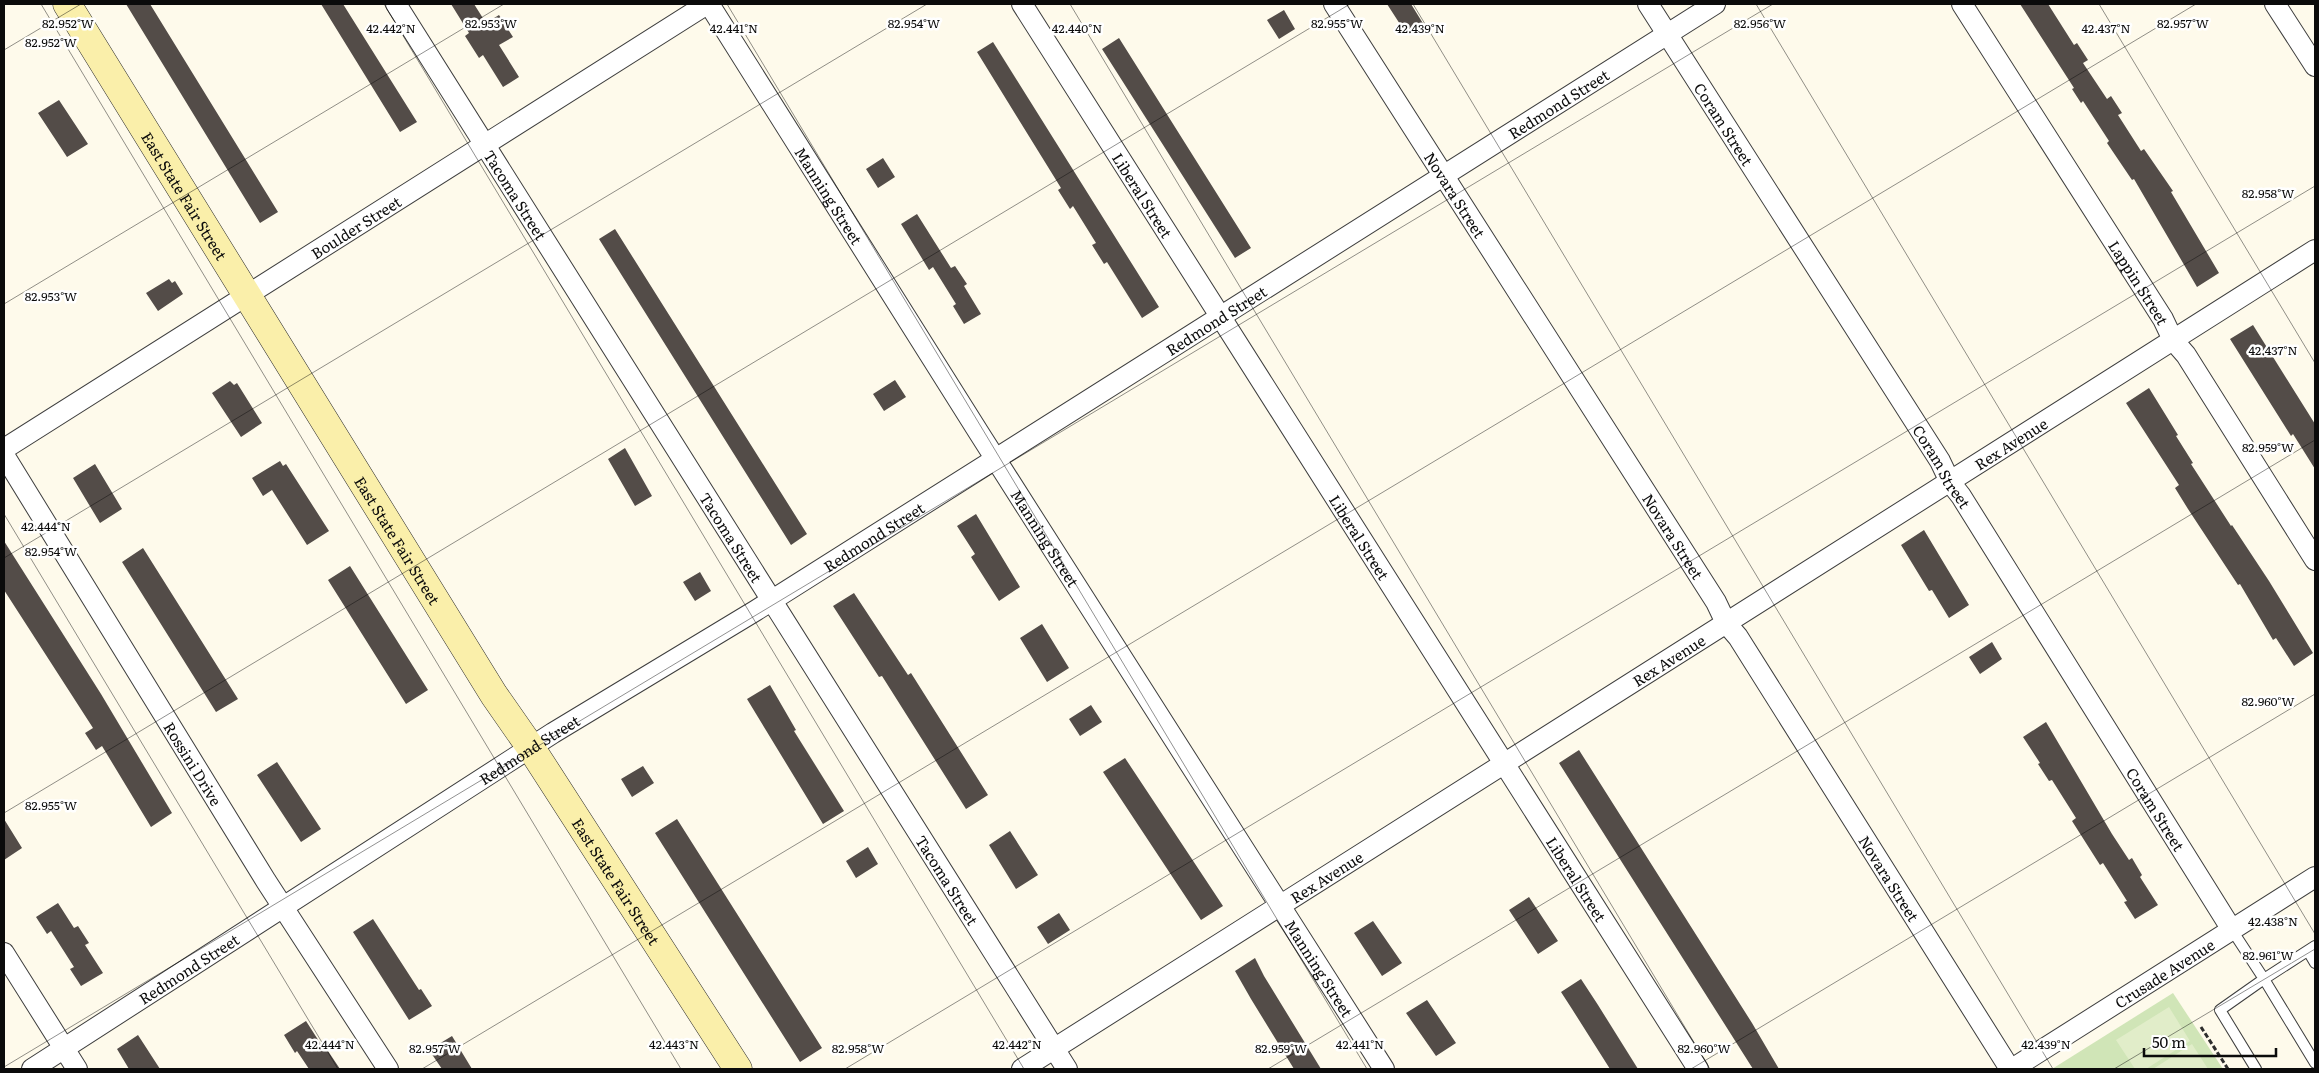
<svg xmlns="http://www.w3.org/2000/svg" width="2319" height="1073" viewBox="0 0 2319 1073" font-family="Literata,serif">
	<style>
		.green { fill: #d0e5b7 }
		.pitch { fill: #e1edc9 }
		.building { fill: #534c48 }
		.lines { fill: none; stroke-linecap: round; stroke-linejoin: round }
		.lane-casing { stroke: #3e3e3e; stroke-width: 12 }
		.street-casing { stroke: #3e3e3e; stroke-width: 22 }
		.secondary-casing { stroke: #2d2d2d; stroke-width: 29 }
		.path { stroke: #2d2d2d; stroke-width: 3; stroke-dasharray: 5 2.5; stroke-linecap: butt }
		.lane { stroke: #fff; stroke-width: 10 }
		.street { stroke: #fff; stroke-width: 20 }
		.secondary { stroke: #faefaa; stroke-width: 28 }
		.ticks { fill: none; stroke: #0b0b0b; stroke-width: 1; stroke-opacity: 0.45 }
		.labels { text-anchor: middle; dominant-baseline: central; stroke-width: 5; stroke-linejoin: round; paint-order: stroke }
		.street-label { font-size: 15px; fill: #0b0b0b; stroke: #fff }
		.ticks-label { font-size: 12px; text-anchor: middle; fill: #0b0b0b; stroke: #fff; stroke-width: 5; stroke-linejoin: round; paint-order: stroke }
	</style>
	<rect width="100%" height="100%" fill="#fefaeb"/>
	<path class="green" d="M2173 993 2223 1069H2052Z"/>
	<path class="pitch" d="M2169 1007 2190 1041 2146 1069H2135L2116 1040Z
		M2192 1044 2208 1069H2153Z"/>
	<path class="building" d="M126 4H150L278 212 260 223Z
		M321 4H343L417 122 400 132Z
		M451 4H474L486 23 499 15 513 37 499 45 519 77 503 87 483 55 479 58 465 36 469 33Z
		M1387 4H1411L1424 25 1407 35Z
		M2020 4H2048L2074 45 2077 43 2088 60 2083 63 2107 99 2111 96 2122 113 2118 115 2141 151 2144 149 2173 191 2171 192 2219 273 2197 287 2134 179 2132 180 2107 143 2109 141 2083 101 2081 103 2072 89 2074 88Z
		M1284 10 1295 29 1279 39 1267 20Z
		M1119 38 1251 248 1235 258 1102 49Z
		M993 42 1159 307 1142 318 1107 262 1104 264 1092 245 1096 243 1073 206 1070 209 1058 190 1061 188 977 52Z
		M59 100 88 144 67 157 38 113Z
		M883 158 895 177 878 188 866 169Z
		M917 214 951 268 955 266 967 284 964 286 981 314 964 324 953 306 956 304 933 267 929 270 901 224Z
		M615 229 807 534 791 545 599 239Z
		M169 279 172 283 175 281 183 294 158 311 146 293Z
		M2253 325 2315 424V469L2293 434 2291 436 2230 339Z
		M895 380 906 397 884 411 873 394Z
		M230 381 234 385 237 383 262 423 241 437 212 393Z
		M2149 388 2178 435 2176 436 2193 463 2191 464 2231 526 2232 525 2269 581 2313 653 2294 666 2276 638 2273 640 2240 584 2238 585 2188 509 2175 488 2179 485 2126 403Z
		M625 448 652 496 635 506 608 459Z
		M280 461 283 466 286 464 329 531 307 545 272 490 263 496 252 478Z
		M95 464 122 509 100 523 73 478Z
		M976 514 1020 587 999 601 971 557 975 554 957 526Z
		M1924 530 1969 605 1949 618 1932 590 1929 591 1901 545Z
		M4 541 101 694 172 813 151 827 102 746 96 750 85 733 93 728 4 590Z
		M143 548 238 699 216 712 122 562Z
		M350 566 428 690 406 704 328 580Z
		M700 572 711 591 695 601 683 582Z
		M854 593 908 675 911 673 988 795 966 809 882 676 879 677 833 606Z
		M1042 624 1069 668 1047 682 1020 638Z
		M1992 642 2002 659 1980 674 1969 657Z
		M770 685 796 730 794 731 844 811 823 824 747 699Z
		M1091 705 1102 722 1080 736 1069 719Z
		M2046 722 2112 834 2129 860 2132 858 2142 875 2140 877 2158 905 2135 919 2124 902 2127 901 2103 863 2100 865 2072 821 2076 818 2052 780 2049 781 2038 764 2040 763 2023 737Z
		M1579 750 1752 1023 1779 1069H1753L1559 763Z
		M1125 758 1223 906 1201 920 1103 772Z
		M277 762 321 829 301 842 257 775Z
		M643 766 654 783 632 797 621 779Z
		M4 819 22 848 4 860Z
		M677 819 822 1048 800 1062 655 833Z
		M1010 831 1038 875 1016 889 989 845Z
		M868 847 878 864 856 878 846 861Z
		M1529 897 1558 941 1538 954 1509 910Z
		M58 903 74 928 78 926 89 943 85 945 103 973 81 986 70 969 74 967 51 931 47 934 36 917Z
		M1059 913 1070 930 1048 944 1037 927Z
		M373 919 419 990 421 989 432 1006 409 1020 353 932Z
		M1373 921 1402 963 1382 976 1354 933Z
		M1255 958 1264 976 1321 1069H1294L1251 999 1235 971Z
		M1581 979 1598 1005 1638 1069H1610L1572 1009 1561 992Z
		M1427 1000 1456 1043 1436 1056 1406 1013Z
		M306 1021 324 1049 326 1048 340 1069H309L297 1051 295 1053 284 1035Z
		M138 1035 160 1069H129L117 1049Z
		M452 1036 472 1069H442L429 1050Z"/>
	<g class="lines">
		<g class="lane-casing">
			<path id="lane" d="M2232 930 2264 979 2315 946
				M2308 951 2315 963
				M2256 1069 2220 1010 2264 979 2315 1063"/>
		</g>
		<g class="street-casing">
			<g id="street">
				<path id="s1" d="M396 4 1067 1069"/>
				<path id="s2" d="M709 4 979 433 1384 1069"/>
				<path id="s3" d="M1022 4 1698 1069"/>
				<path id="s4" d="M1334 4 1716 602 1726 623 1738 637 2010 1069"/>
				<path id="s5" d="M1648 4 1940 461 1950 482 1961 496 2232 930"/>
				<path id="s6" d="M1962 4 2163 319 2173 340 2186 355 2315 560"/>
				<path d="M2275 4 2315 66"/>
				<path id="s7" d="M4 449 707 4"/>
				<path id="s8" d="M4 455 266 881 388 1069"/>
				<path d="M4 953 77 1069"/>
				<path id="s9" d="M32 1069 553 733 755 611 1715 4"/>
				<path id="s10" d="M1022 1069 2315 250"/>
				<path id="s11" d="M2012 1069 2315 877"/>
			</g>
		</g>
		<g class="secondary-casing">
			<g id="secondary">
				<path id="s12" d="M67 4 494 695 531 748 738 1069"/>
			</g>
		</g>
		<path class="path" d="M2201 1027 2228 1069"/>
		<use href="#lane" class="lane"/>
		<use href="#street" class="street"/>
		<use href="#secondary" class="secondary"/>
	</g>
	<path class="ticks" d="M41 4 681 1069M384 4 1024 1069M727 4 1367 1069M1070 4 1710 1069M1413 4 2053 1069M1756 4 2315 934M2099 4 2315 363M4 50 81 4M4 304 504 4M4 514 338 1069M4 558 927 4M4 813 1350 4M4 1067 1773 4M422 1069 2196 4M845 1069 2315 186M1268 1069 2315 440M1691 1069 2315 694M2114 1069 2315 949"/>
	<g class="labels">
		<g class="street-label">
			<text stroke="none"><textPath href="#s9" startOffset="1806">Redmond Street</textPath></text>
			<text stroke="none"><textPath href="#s5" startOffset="142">Coram Street</textPath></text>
			<text stroke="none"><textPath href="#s1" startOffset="225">Tacoma Street</textPath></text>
			<text stroke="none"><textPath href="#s12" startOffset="225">East State Fair Street</textPath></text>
			<text stroke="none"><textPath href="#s2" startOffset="226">Manning Street</textPath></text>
			<text stroke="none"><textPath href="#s3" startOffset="226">Liberal Street</textPath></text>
			<text stroke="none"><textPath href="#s4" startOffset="226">Novara Street</textPath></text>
			<text stroke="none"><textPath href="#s7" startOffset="416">Boulder Street</textPath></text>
			<text stroke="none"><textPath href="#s6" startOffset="330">Lappin Street</textPath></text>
			<text stroke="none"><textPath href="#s9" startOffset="1401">Redmond Street</textPath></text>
			<text stroke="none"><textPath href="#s10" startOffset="1170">Rex Avenue</textPath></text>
			<text stroke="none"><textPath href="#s5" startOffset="548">Coram Street</textPath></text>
			<text stroke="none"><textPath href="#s9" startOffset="996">Redmond Street</textPath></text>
			<text stroke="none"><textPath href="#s4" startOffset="631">Novara Street</textPath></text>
			<text stroke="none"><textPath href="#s1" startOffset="630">Tacoma Street</textPath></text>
			<text stroke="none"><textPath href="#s2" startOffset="631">Manning Street</textPath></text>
			<text stroke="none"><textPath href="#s3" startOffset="631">Liberal Street</textPath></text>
			<text stroke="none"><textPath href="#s12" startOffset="630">East State Fair Street</textPath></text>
			<text stroke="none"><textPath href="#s10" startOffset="765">Rex Avenue</textPath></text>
			<text stroke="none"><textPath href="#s9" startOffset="591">Redmond Street</textPath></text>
			<text stroke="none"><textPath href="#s8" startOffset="362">Rossini Drive</textPath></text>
			<text stroke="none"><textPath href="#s5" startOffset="952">Coram Street</textPath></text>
			<text stroke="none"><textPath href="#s10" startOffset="360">Rex Avenue</textPath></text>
			<text stroke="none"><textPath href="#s3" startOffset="1036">Liberal Street</textPath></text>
			<text stroke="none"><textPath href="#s4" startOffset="1036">Novara Street</textPath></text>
			<text stroke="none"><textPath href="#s12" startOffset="1035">East State Fair Street</textPath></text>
			<text stroke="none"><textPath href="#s1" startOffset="1035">Tacoma Street</textPath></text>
			<text stroke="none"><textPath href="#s2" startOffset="1141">Manning Street</textPath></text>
			<text stroke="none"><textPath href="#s9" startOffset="186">Redmond Street</textPath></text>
			<text stroke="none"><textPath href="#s11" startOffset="180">Crusade Avenue</textPath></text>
		</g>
	</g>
	<g class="ticks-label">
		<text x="491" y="28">82.953°W</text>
		<text x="1760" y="28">82.956°W</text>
		<text x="68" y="28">82.952°W</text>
		<text x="914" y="28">82.954°W</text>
		<text x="1337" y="28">82.955°W</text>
		<text x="2183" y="28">82.957°W</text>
		<text x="1077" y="33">42.440°N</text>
		<text x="1420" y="33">42.439°N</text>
		<text x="391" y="33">42.442°N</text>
		<text x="734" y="33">42.441°N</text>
		<text x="2106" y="33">42.437°N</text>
		<text x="51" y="47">82.952°W</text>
		<text x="2268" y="198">82.958°W</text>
		<text x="51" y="301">82.953°W</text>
		<text x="2273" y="355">42.437°N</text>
		<text x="2268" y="452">82.959°W</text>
		<text x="46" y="531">42.444°N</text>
		<text x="51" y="556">82.954°W</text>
		<text x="2268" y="706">82.960°W</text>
		<text x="51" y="810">82.955°W</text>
		<text x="2273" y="926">42.438°N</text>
		<text x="2268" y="960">82.961°W</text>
		<text x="330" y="1049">42.444°N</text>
		<text x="674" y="1049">42.443°N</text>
		<text x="1017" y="1049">42.442°N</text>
		<text x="1360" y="1049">42.441°N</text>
		<text x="2046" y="1049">42.439°N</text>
		<text x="435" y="1053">82.957°W</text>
		<text x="858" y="1053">82.958°W</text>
		<text x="1281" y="1053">82.959°W</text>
		<text x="1704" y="1053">82.960°W</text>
	</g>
	<rect width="2319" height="1073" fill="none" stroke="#0b0b0b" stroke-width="10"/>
	<path d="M2144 1048v8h132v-8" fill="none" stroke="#0b0b0b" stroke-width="2.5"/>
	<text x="2152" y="1048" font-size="15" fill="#0b0b0b" stroke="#ffffff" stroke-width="4" paint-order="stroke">50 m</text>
</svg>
